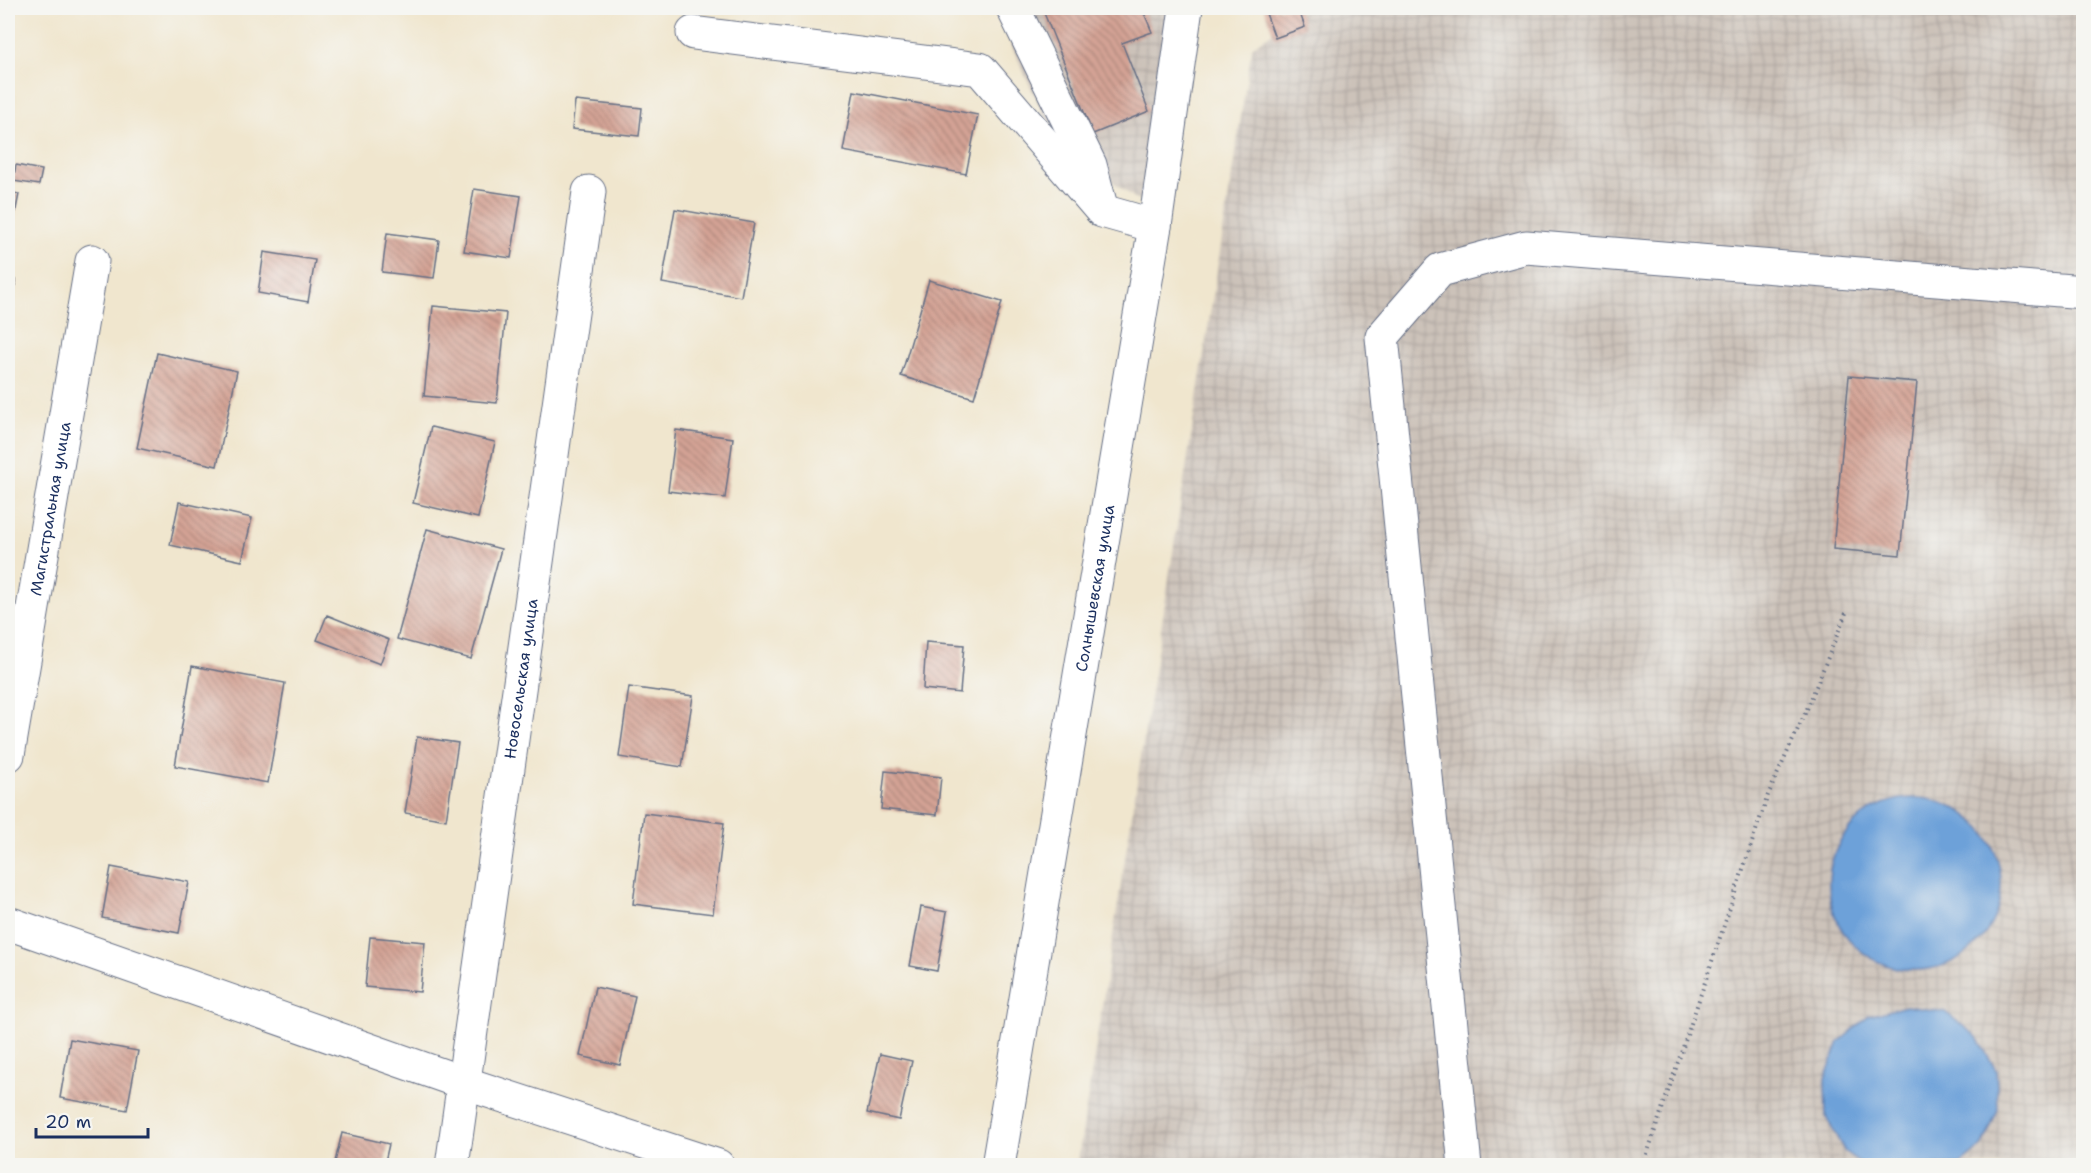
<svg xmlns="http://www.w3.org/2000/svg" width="2091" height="1173" viewBox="0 0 2091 1173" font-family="'Shantell Sans',sans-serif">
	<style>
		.industrial { fill: url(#industrial-grid) }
		.water { fill: #6da1d9; stroke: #44689c; stroke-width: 1.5 }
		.building { fill: url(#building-back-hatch) }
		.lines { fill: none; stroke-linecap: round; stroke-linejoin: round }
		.minor-casing { stroke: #666f85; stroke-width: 35 }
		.path { stroke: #666f85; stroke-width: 4; stroke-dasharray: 1.5 4.5; stroke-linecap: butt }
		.minor { stroke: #fff; stroke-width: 33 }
		.labels { text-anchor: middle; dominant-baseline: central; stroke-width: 5; stroke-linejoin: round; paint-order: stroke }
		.street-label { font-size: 16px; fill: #1b2f5e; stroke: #f6f6f2 }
	</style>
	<defs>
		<pattern id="industrial-grid" width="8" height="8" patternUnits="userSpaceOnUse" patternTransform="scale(1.5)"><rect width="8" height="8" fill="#ccc2b9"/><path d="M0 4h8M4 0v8" fill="none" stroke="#afa7a1"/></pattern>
		<pattern id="building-back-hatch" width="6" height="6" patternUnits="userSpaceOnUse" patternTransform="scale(1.5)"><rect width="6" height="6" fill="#d4a394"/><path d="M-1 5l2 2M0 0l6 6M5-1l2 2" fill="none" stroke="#ab857c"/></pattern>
	</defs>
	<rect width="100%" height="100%" fill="#f6f6f2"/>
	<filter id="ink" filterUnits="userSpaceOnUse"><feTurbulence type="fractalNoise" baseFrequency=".0167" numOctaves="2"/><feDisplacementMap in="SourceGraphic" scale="12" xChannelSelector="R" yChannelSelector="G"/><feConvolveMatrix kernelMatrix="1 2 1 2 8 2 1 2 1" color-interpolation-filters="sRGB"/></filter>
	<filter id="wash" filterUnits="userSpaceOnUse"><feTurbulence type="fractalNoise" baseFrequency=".008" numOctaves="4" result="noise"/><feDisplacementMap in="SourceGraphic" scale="24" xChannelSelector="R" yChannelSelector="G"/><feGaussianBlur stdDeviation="1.35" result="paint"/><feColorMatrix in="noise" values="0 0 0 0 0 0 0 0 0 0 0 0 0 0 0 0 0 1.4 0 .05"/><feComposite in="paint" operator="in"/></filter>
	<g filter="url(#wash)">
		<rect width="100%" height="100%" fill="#f0e6ce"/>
		<path class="industrial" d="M994 8H1176L1163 136 1139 201 1090 165H1067Z
			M1307 8H2083V1165L1077 1166 1252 47Z"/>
		<path class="water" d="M1829 884a86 86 0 1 1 172 0a86 86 0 1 1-172 0Z
			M1906 1006 1945 1012 1976 1036 1996 1070 1998 1109 1983 1145 1959 1165H1864L1845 1152 1826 1117 1825 1079 1839 1042 1869 1016Z"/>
		<g id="blocks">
			<path class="building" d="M1042 8H1142L1152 32 1122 43 1149 111 1093 134Z
				M1264 8H1298L1305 27 1275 38Z
				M854 91 978 115 966 174 843 151Z
				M575 101 642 108 639 136 572 129Z
				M16 165 42 170 39 185 13 181Z
				M474 189 521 196 511 258 464 251Z
				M8 192 19 194 12 230H8Z
				M675 209 754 223 741 297 662 283Z
				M387 233 439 240 434 278 382 272Z
				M264 252 315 260 308 302 258 293Z
				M8 279 16 280 9 332H8Z
				M929 280 1002 302 974 398 901 376Z
				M433 306 506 313 497 403 424 396Z
				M157 353 237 371 217 466 137 448Z
				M1849 376 1917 382 1900 555 1833 549Z
				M431 427 495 442 478 518 413 503Z
				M676 430 733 438 725 498 668 491Z
				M179 502 252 518 242 561 170 545Z
				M427 529 501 549 471 659 397 639Z
				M327 615 389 640 380 664 317 640Z
				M926 642 964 645 960 693 923 689Z
				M192 666 285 683 268 783 175 766Z
				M629 687 693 696 682 767 619 757Z
				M417 737 458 743 446 820 405 813Z
				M885 771 941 777 937 815 881 809Z
				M644 813 724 823 713 914 633 904Z
				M111 867 189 882 179 933 102 918Z
				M921 907 947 912 937 971 910 966Z
				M370 937 425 942 420 992 365 987Z
				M595 987 635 996 620 1065 580 1056Z
				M70 1039 138 1051 127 1110 60 1098Z
				M880 1054 912 1061 899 1120 867 1113Z
				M342 1133 389 1144 384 1166H334Z"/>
		</g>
	</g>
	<g filter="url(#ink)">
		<use href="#blocks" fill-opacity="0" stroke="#666f85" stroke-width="1.5"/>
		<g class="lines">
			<g class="minor-casing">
				<g id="minor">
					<path d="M1013 8 1090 165 1100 203"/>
					<path d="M693 33 980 69 1102 211 1155 226"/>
					<path id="s1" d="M8 755 92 261"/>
					<path d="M8 923 464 1083 718 1166"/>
					<path id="s2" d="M452 1166 589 192"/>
					<path id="s3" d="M998 1166 1155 226 1186 8"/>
					<path d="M1465 1166 1382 337 1440 270 1526 247 2084 292"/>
				</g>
			</g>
			<path class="path" d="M1643 1166 1768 795 1807 709 1846 613"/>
			<use href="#minor" class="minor"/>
		</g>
	</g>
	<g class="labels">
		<g class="street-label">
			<text stroke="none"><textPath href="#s1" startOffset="250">Магистральная улица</textPath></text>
			<text stroke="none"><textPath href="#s3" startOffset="586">Солнышевская улица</textPath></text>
			<text stroke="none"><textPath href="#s2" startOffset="492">Новосельская улица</textPath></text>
		</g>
	</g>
	<rect width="2091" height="1173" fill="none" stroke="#f6f6f2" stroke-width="30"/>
	<path d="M36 1128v9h112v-9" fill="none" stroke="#1b2f5e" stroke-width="3"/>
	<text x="45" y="1128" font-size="18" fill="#1b2f5e" stroke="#f6f6f2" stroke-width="4.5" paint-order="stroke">20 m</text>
</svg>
